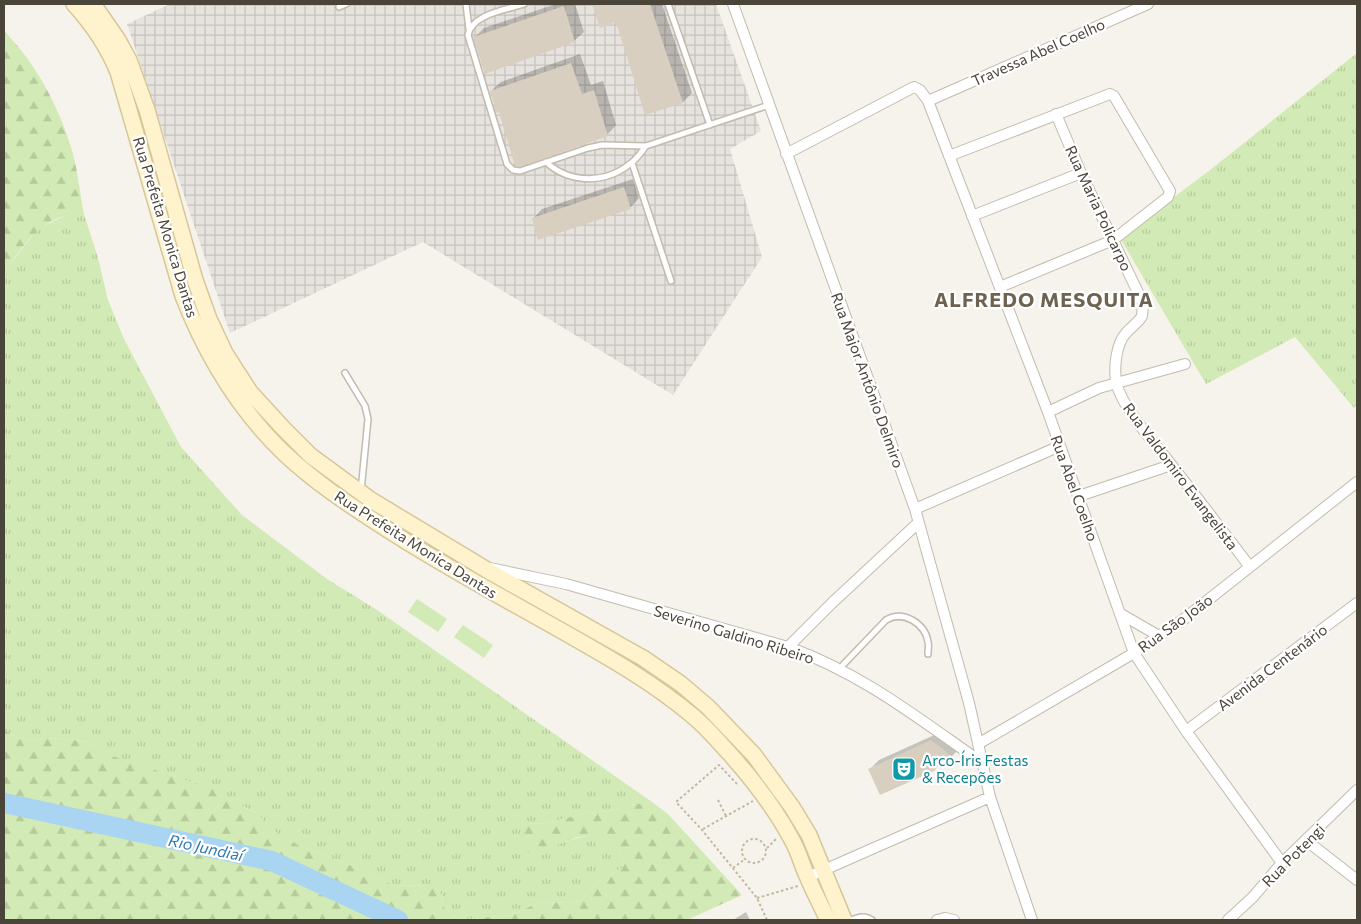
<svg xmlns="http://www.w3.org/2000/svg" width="1361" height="924" viewBox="0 0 1361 924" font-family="Commissioner,sans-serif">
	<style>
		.industrial { fill: url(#industrial-grid) }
		.grass { fill: url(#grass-tufts) }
		.forest { fill: url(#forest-firs) }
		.pitch { fill: #d2eab5 }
		.shadow { fill: #0003 }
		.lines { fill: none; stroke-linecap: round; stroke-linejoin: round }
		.river { stroke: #a9d4f2; stroke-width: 20 }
		.building { fill: #d8cfc1 }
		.lane-casing { stroke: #c2bbae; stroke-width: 8 }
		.street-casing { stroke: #c2bbae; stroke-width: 12 }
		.secondary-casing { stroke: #d6c79b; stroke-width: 18 }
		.path { stroke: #c4b79f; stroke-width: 2; stroke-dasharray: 2.5 2.5; stroke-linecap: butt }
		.lane { stroke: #fff; stroke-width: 5 }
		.street { stroke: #fff; stroke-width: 10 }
		.secondary { stroke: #fff3cd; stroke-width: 15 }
		.labels { text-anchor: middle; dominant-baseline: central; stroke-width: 4.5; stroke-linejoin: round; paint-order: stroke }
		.street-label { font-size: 15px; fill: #4b4439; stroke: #fff }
		.culture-label { font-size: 15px; fill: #0d838f; stroke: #fff; text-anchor: start }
		.water-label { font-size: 16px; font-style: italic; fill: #2e7ab2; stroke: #fff }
		.district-label { font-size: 20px; font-weight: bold; letter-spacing: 1px; fill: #6e6250; stroke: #fff }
	</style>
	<defs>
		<pattern id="industrial-grid" width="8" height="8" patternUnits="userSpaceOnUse" patternTransform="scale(1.25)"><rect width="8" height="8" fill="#e6e2dd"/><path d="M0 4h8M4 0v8" fill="none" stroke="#c7c3be"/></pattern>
		<pattern id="grass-tufts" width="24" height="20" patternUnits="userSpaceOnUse" patternTransform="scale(1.25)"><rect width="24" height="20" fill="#d2eab5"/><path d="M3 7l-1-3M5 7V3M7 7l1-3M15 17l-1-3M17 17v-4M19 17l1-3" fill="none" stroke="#b6ca9c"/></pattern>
		<pattern id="forest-firs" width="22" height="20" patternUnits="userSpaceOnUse" patternTransform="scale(1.25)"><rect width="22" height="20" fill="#d2eab5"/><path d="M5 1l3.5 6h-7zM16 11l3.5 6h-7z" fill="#b6ca9c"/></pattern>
	</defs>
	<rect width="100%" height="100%" fill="#f6f3ec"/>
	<path class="industrial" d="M170 4H716L761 131 730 149 762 257 673 395 423 242 230 333 127 24Z"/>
	<path class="grass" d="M1357 53V405L1354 408 1295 337 1206 384 1120 238 1210 170Z
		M69 214H84L98 258 108 300 124 339 181 447 242 515 327 579 377 610 652 802 630 805 609 811 585 813 547 823 528 824 566 842C579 837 596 832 609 840 614 843 618 848 621 851L623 867 594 885 583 899 568 903 550 902 533 905 512 915 459 920 444 908 442 895 432 885 395 886 355 867 298 845 274 831 255 812 229 800 215 790 105 754 87 742 60 738 34 740 18 738 4 730V271L39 228Z"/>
	<path class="forest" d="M4 31C36 63 61 110 73 154 78 173 80 194 84 214 42 213 27 243 4 271Z
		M4 730 18 738 34 740 60 738 87 742 106 754 216 790 229 800 255 812 274 831 298 845 355 867 395 886 432 885 442 895 444 908 459 920 512 915 533 905 550 902 568 903 583 899 594 885 623 867 621 851 609 840 594 836 578 837 533 854 519 849 520 837 528 824 547 823 585 813 609 811 630 805 652 802 668 814 742 895 687 920H4Z"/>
	<path class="pitch" d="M417 599 447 619 438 632 408 612Z
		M463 625 493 645 484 658 454 637Z"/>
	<path class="shadow" d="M556 4H575L584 32 574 41 475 37 484 28Z
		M594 4H662L692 93 683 102 646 114 617 21 601 26Z
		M580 54 591 85 603 81 616 125 607 135 500 111 491 91 501 82Z
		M633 179 639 198 630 208 533 219 542 209Z
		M941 732 961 747 952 756 944 759 935 769H870L879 760Z
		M746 912 750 920H732H733Z"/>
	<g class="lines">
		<path class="river" d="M4 803 272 861 398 920"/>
	</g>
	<path class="building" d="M592 4H650L683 103 645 115 616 22 600 28Z
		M564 6 575 42 485 74 473 37Z
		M571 63 582 94 594 90 608 136 520 167 515 166 499 112 497 113 490 91Z
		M624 187 631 209 538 240 532 218Z
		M931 740 953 757 933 765 936 770 880 795 868 769Z"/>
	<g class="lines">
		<g class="lane-casing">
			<path id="lane" d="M466 4 469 29
				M524 4C506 10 472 14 468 35L507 164 513 170 520 171 588 148 602 145 646 146 769 105
				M668 4 710 125
				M339 7 346 4
				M546 162C570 184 606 184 631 163 637 159 642 151 646 146
				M632 163 671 281
				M345 373 365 406 368 419 361 491
				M840 668 886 620C903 610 925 623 928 642 929 646 928 650 928 654
				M851 920C859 917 865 915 872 920"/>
		</g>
		<g class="street-casing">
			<path id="street" d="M733 4 915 509 969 703 990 797 1032 920
				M928 101 1148 4
				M1056 114 1081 173 1143 303 1142 316C1138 323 1131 327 1126 333 1116 344 1114 367 1116 381 1120 406 1157 446 1173 467 1199 500 1225 534 1250 567
				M786 154 914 87 920 90 928 101 1048 412 1134 653 1186 731 1282 863
				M949 156 1110 94 1114 96 1170 191 1168 197 1113 240 1000 287
				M972 216 1081 173
				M1048 412 1099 388 1185 364
				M1079 496 1171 465
				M915 509 1060 446
				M490 568 566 584 788 647C861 673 918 718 981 762
				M1121 614 1159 636
				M788 647 832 603 918 523
				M1186 731 1357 603
				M978 744 1134 653 1184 619 1357 482
				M1307 841 1357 880
				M808 877 990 797
				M937 920 945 918 954 920
				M1228 920 1253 897 1282 863 1357 790"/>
		</g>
		<g class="secondary-casing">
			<path id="secondary" d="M74 4C93 25 107 45 118 72L183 296C206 355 239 410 285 454 315 482 348 504 382 526 440 564 502 597 562 631 608 657 654 683 694 717 707 728 718 741 730 754 754 781 775 808 792 840 799 852 802 866 808 878 814 892 821 906 828 920
				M93 4 118 40 129 60 147 110 195 280 209 319 225 353 250 392 283 428 311 456 371 500 492 573 643 658 681 684 708 707 754 755 792 807 809 835 844 920"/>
		</g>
		<path class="path" d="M737 784 719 765 676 802 702 830 757 898 767 920
			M718 800 726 816
			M703 829 753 801
			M742 851a12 12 0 1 1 24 0a12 12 0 1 1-24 0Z
			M767 848 776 839
			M733 868 745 859
			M757 898 798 886"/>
		<use href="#lane" class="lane"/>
		<use href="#street" class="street"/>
		<use href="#secondary" class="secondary"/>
	</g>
	<defs>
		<g id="theatre-square" transform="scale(1.25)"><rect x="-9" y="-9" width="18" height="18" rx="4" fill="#0f9aa8" stroke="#fff"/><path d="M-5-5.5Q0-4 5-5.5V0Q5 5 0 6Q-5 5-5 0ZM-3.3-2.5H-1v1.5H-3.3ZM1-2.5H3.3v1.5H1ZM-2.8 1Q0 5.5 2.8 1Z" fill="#fff"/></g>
	</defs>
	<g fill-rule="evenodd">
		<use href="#theatre-square" x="904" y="769"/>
	</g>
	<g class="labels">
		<g class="street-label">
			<text transform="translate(1038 52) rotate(-24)">Travessa Abel Coelho</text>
			<text transform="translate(1099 208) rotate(65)">Rua Maria Policarpo</text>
			<text transform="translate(166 227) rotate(73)">Rua Prefeita Monica Dantas</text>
			<text transform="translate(868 380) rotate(70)">Rua Major Antônio Delmiro</text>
			<text transform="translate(1181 476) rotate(53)">Rua Valdomiro Evangelista</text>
			<text transform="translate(1075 488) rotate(70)">Rua Abel Coelho</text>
			<text transform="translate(416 544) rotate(32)">Rua Prefeita Monica Dantas</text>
			<text transform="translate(1175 623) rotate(-36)">Rua São João</text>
			<text transform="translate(734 634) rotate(17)">Severino Galdino Ribeiro</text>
			<text transform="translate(1272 667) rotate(-37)">Avenida Centenário</text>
			<text transform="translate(1293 855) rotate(-45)">Rua Potengi</text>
		</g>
		<g class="culture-label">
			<text x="922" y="760">Arco-Íris Festas<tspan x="922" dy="17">&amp; Recepões</tspan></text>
		</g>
		<g class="water-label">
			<text transform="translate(206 847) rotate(12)">Rio Jundiaí</text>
		</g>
		<g class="district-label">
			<text x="1044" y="299">ALFREDO MESQUITA</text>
		</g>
	</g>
	<rect width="1361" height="924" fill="none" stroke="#4b4439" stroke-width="10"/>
</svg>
